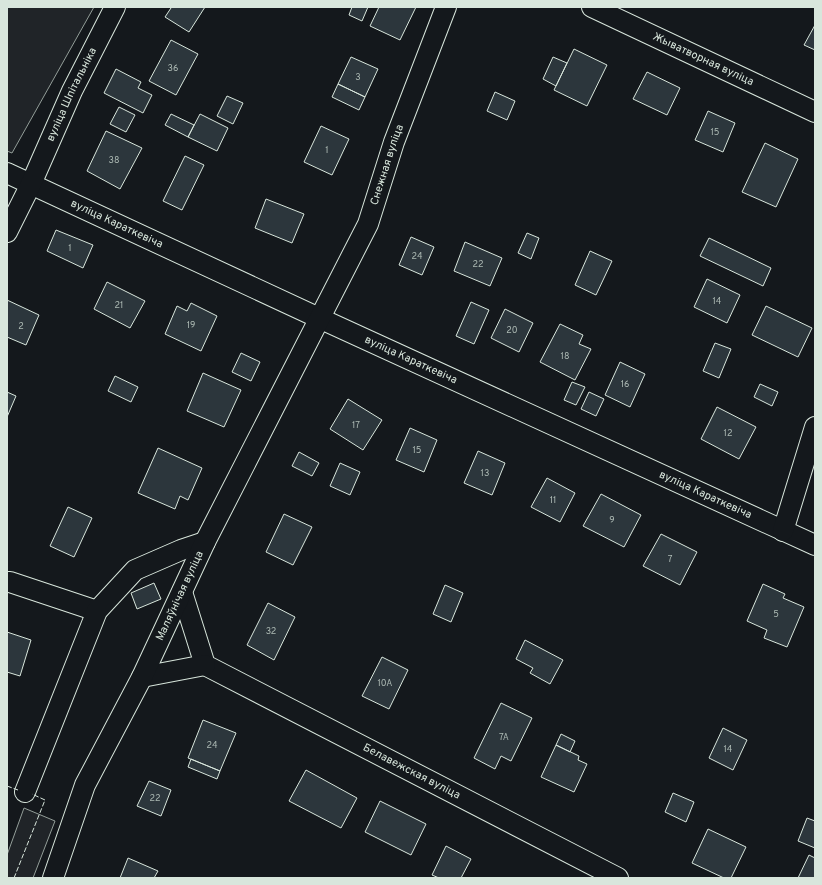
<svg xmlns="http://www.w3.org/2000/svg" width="822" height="885" viewBox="0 0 822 885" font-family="Overpass,sans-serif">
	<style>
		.green { fill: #202428; stroke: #939e99 }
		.building { fill: #2c363c; stroke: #d8e6dc }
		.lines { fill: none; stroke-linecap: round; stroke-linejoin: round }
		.minor-casing { stroke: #d8e6dc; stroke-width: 22 }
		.minor { stroke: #14181c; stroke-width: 20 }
		.fence { stroke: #d8e6dc; stroke-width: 1; stroke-dasharray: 5 2; stroke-linecap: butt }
		.labels { text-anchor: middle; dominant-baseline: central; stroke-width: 3; stroke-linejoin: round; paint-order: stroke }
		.number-label { font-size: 9px; fill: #adbab4 }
		.street-label { font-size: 11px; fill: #d8e6dc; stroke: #14181c }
	</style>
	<rect width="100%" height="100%" fill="#14181c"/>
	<path class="green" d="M7 7H94L12 153 7 151Z
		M24 808 55 821 33 878H7V855Z"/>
	<path class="building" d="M169 7H205L189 32 165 17 171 8Z
		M352 7H368L362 21 349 15Z
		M379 7H416L400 40 370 26Z
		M815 25V50L804 45Z
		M171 40 198 54 176 95 149 81Z
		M574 49 607 65 587 106 554 90Z
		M351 57 378 69 365 97 338 84Z
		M553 57 567 63 556 86 543 79Z
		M116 69 141 82 138 88 152 95 143 113 104 93Z
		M647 72 680 88 667 115 633 99Z
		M338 84 365 97 359 110 332 97Z
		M495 92 515 101 507 120 487 111Z
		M227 96 243 103 233 124 217 116Z
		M119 107 135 115 126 132 110 124Z
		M708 111 735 123 723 152 695 140Z
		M171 114 194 125 188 137 165 125Z
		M200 114 228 128 217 151 188 137Z
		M321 126 349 139 332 175 304 162Z
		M106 131 142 148 120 189 87 171Z
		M765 143 798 159 776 207 742 192Z
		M185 156 204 165 182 210 163 201Z
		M266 199 304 214 292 243 255 228Z
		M56 230 93 245 83 268 47 251Z
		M527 233 539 238 531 259 518 253Z
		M411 237 434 247 422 275 399 265Z
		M709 238 771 268 763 286 700 256Z
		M465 242 502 258 490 286 454 271Z
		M590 251 612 261 596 295 575 285Z
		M707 279 740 295 727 323 694 307Z
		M107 282 145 301 130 328 94 309Z
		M7 300 39 315 26 345 7 337Z
		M471 302 489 310 474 344 456 336Z
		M191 303 217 316 201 351 165 334 177 306 187 311Z
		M766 306 812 328 798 357 752 335Z
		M505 309 533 323 519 352 491 338Z
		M560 324 583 335 579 344 591 349 575 380 540 362Z
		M715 343 731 349 719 378 703 371Z
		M241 353 260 362 251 381 232 372Z
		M620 362 645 374 630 407 605 395Z
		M203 373 241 390 224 427 187 411Z
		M115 376 138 387 131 402 108 391Z
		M572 382 585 387 576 405 564 400Z
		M760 384 778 392 772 406 754 397Z
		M7 392 16 396 7 417Z
		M589 392 604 399 596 416 581 409Z
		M348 399 382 420 363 450 330 429Z
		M717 407 756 427 739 459 701 439Z
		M410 428 437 440 424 472 396 460Z
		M158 448 202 468 188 500 180 496 175 509 138 493Z
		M478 451 505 463 492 495 464 483Z
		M299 452 319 463 312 476 292 466Z
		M340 463 360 472 350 495 330 486Z
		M547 478 575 493 560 522 531 507Z
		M601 494 641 515 624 547 583 526Z
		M68 507 92 518 74 557 50 546Z
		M284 514 312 527 293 565 266 552Z
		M661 534 697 552 680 585 643 566Z
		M154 583 161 599 137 609 131 593Z
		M763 584 785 594 783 598 804 607 787 647 764 638 767 630 747 621Z
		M445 585 463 593 451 622 433 614Z
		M268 603 295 617 274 660 247 645Z
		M7 632 31 640 20 676 7 672Z
		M525 640 563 660 550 684 530 673 533 668 516 659Z
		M382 657 408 670 389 709 362 696Z
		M501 703 532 718 511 761 501 756 495 769 474 758Z
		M203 720 236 733 220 771 188 758Z
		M723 728 747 740 733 770 709 758Z
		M561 734 575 741 570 752 556 745Z
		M556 745 579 756 578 760 587 764 574 792 541 777Z
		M191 759 220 771 217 779 188 767Z
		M306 770 357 798 341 828 289 801Z
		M149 781 171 790 161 816 137 806Z
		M673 793 694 802 686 822 665 812Z
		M380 801 426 824 411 855 365 832Z
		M807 818 815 821V848L798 841Z
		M708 829 746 847 731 878H724L692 863Z
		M446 846 471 859 461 878H439L432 875Z
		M809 855 815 858V878H798Z
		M128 858 158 871 154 878H120Z"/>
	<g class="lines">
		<g class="minor-casing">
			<g id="minor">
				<path id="s1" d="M592 7 815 112"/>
				<path id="s2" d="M7 173 319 318 815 545"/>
				<path id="s3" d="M7 232 31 184 72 91 115 7"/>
				<path d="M783 531 815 427"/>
				<path d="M7 582H10L97 611"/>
				<path id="s4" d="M182 592 205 665 618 878"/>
				<path d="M142 677 205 665"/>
				<path d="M25 792 97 611 135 570 181 550 205 542"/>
				<path id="s5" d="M53 878 85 785 142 677 205 542 368 224 394 142 446 7"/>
			</g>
		</g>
		<use href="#minor" class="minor"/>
		<path class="fence" d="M7 786 18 790
			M14 878 45 800 32 794"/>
	</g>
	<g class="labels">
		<g class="number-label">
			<text x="173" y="68">36</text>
			<text x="358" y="77">3</text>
			<text x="715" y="132">15</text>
			<text x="327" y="150">1</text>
			<text x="114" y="160">38</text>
			<text x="70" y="248">1</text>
			<text x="417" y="256">24</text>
			<text x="478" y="264">22</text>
			<text x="717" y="301">14</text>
			<text x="119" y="305">21</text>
			<text x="191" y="325">19</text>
			<text x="21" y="326">2</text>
			<text x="512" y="330">20</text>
			<text x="565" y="356">18</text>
			<text x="625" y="384">16</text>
			<text x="356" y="425">17</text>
			<text x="728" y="433">12</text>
			<text x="417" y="450">15</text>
			<text x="485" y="473">13</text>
			<text x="553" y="500">11</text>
			<text x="612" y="520">9</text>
			<text x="670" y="559">7</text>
			<text x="776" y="614">5</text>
			<text x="271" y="631">32</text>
			<text x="385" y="683">10А</text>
			<text x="504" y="737">7А</text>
			<text x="212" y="745">24</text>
			<text x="728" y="749">14</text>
			<text x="155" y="798">22</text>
		</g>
		<g class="street-label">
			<text stroke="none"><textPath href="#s1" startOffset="123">Жыватворная вуліца</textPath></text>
			<text stroke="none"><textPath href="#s3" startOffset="152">вуліца Шпітальніка</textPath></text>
			<text stroke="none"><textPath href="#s5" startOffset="789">Снежная вуліца</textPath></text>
			<text stroke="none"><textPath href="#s2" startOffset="121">вуліца Караткевіча</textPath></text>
			<text stroke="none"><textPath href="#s2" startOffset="445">вуліца Караткевіча</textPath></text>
			<text stroke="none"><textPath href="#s2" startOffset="769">вуліца Караткевіча</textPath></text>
			<text stroke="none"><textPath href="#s5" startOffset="310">Маляўнічая вуліца</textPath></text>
			<text stroke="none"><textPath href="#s4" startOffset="309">Белавежская вуліца</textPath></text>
		</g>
	</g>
	<rect width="822" height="885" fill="none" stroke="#d8e6dc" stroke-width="16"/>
</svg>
